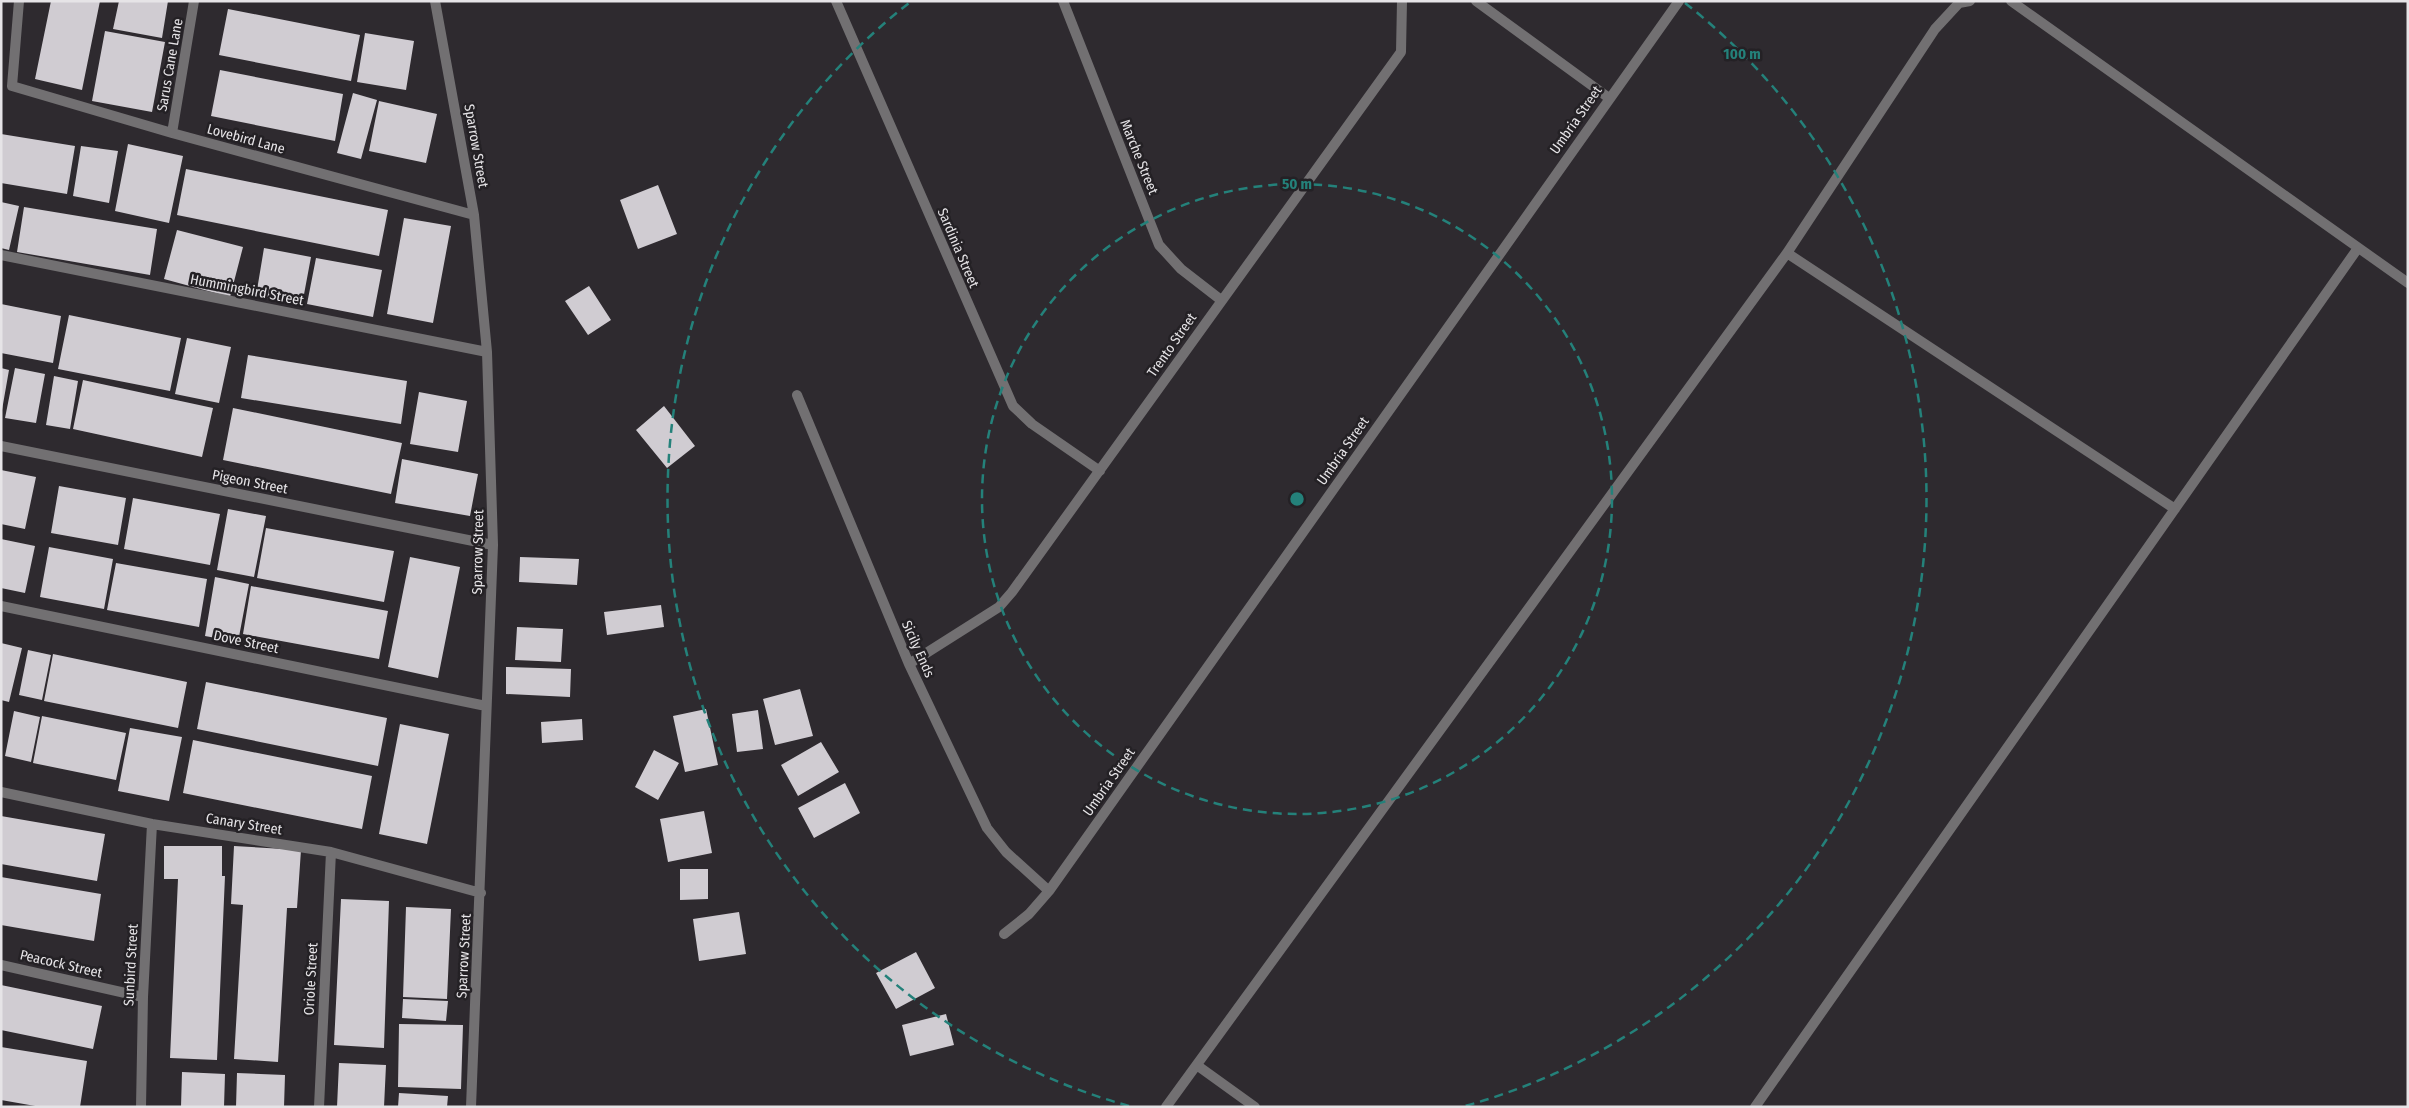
<svg xmlns="http://www.w3.org/2000/svg" width="2409" height="1108" viewBox="0 0 2409 1108" font-family="'Fira Sans Condensed',sans-serif">
	<style>
		.building { fill: #d0ccd2 }
		.lines { fill: none; stroke-linecap: round; stroke-linejoin: round }
		.lane { stroke: #727072; stroke-width: 10 }
		.street { stroke: #727072; stroke-width: 10 }
		.ring { fill: none; stroke: #24817a; stroke-width: 2.5; stroke-dasharray: 9 6 }
		.labels { text-anchor: middle; dominant-baseline: central; stroke-width: 5; stroke-linejoin: round; paint-order: stroke }
		.street-label { font-size: 14px; fill: #e6e4e7; stroke: #242125 }
		.centre { fill: #24817a; stroke: #242125; stroke-width: 2.5 }
		.ring-label { font-size: 15px; text-anchor: middle; font-weight: bold; fill: #24817a; stroke: #242125; stroke-width: 5; stroke-linejoin: round; paint-order: stroke }
	</style>
	<rect width="100%" height="100%" fill="#2e2a2f"/>
	<path class="building" d="M51 1H100L82 90 35 79Z
		M119 1H168L162 38 113 29Z
		M228 9 360 35 351 81 219 55Z
		M105 31 165 42 152 112 92 101Z
		M365 33 414 41 406 90 357 82Z
		M220 70 343 94 335 141 211 116Z
		M353 93 377 100 361 159 337 153Z
		M379 101 437 114 426 163 369 151Z
		M1 134 75 146 67 194 1 183Z
		M128 144 183 156 169 223 115 211Z
		M81 146 118 151 109 203 73 196Z
		M186 169 388 210 379 256 177 215Z
		M658 185 677 234 638 249 620 200Z
		M1 202 19 206 9 250 1 248Z
		M24 207 157 229 150 275 17 252Z
		M404 218 451 226 433 323 387 314Z
		M177 230 243 247 230 297 164 279Z
		M264 248 311 257 302 305 256 296Z
		M316 258 382 270 373 317 307 304Z
		M589 286 611 320 588 335 565 301Z
		M1 304 61 316 53 363 1 353Z
		M69 315 181 338 170 391 58 369Z
		M187 338 231 347 219 403 175 394Z
		M248 355 407 381 401 424 241 398Z
		M1 368 9 370 2 410 1 409Z
		M15 368 45 374 36 423 5 418Z
		M54 376 78 381 70 429 46 425Z
		M83 380 213 408 202 457 73 429Z
		M419 392 467 401 458 452 410 444Z
		M664 406 695 446 667 468 636 430Z
		M233 408 402 443 391 494 223 460Z
		M402 459 478 474 470 516 395 503Z
		M1 470 36 477 25 529 1 524Z
		M59 486 126 498 118 545 51 533Z
		M133 498 220 514 210 565 124 549Z
		M228 509 266 516 254 577 217 570Z
		M266 528 394 551 384 602 257 578Z
		M1 539 35 546 25 593 1 588Z
		M49 547 113 559 104 609 40 597Z
		M410 557 460 567 438 678 388 667Z
		M520 557 579 559 577 585 519 582Z
		M116 563 207 579 199 627 107 610Z
		M215 577 249 584 238 642 205 636Z
		M251 586 388 611 379 659 243 634Z
		M661 605 664 627 607 635 604 612Z
		M517 627 563 629 561 662 515 660Z
		M1 643 22 648 9 702 1 700Z
		M28 650 51 655 42 700 19 695Z
		M53 654 187 682 178 728 44 701Z
		M506 667 571 669 570 697 506 694Z
		M206 682 387 718 378 766 197 729Z
		M800 689 813 736 775 745 763 699Z
		M706 709 718 765 685 772 673 716Z
		M758 710 763 749 737 752 732 714Z
		M14 711 40 717 31 762 5 756Z
		M42 716 126 733 116 780 33 763Z
		M582 719 583 740 542 743 541 722Z
		M400 724 449 734 427 844 379 834Z
		M130 728 182 737 169 801 118 791Z
		M193 740 372 776 362 829 183 793Z
		M821 742 839 772 798 796 781 765Z
		M654 750 679 763 658 800 635 787Z
		M845 783 860 813 814 838 798 808Z
		M704 811 712 853 668 862 660 819Z
		M1 816 105 834 97 881 1 864Z
		M164 846H222V876H225L217 1060 170 1058 178 879H164Z
		M234 846 301 850 297 908H287L278 1062 234 1059 243 905 231 904Z
		M680 869H708V899L680 900Z
		M1 877 101 894 94 941 1 925Z
		M341 899 389 901 384 1048 334 1045Z
		M406 907 451 909 447 999 403 997Z
		M739 912 746 954 699 961 693 919Z
		M916 952 935 988 896 1009 876 973Z
		M1 985 102 1006 93 1049 1 1030Z
		M403 999 448 1001 446 1021 402 1018Z
		M946 1014 954 1045 910 1056 902 1025Z
		M399 1024 463 1025 461 1089 398 1087Z
		M1 1047 87 1061 80 1107H41L1 1100Z
		M339 1063 386 1065 384 1107H337Z
		M182 1072 225 1074 224 1107H181Z
		M237 1073 285 1075 284 1107H236Z
		M399 1093 448 1096 447 1107H398Z"/>
	<g class="lines">
		<path class="lane" d="M2011 1 2408 283
			M1787 253 2175 509
			M1198 1066 1255 1107
			M1166 1107 1787 253 1935 29 1959 3 1970 1
			M1755 1107 2358 248"/>
		<path class="street" d="M19 1 12 86 172 133 474 215
			M435 1 474 215 487 352 493 545 471 1107
			M836 1 1013 406 1032 424 1100 471
			M1063 1 1159 245 1181 269 1221 300
			M1476 1 1609 98
			M172 133 194 1
			M1 255 487 352
			M797 395 909 664 987 828 1006 852 1049 891
			M1 446 493 545
			M1 606 486 706
			M909 664 999 607 1012 592 1401 52 1402 1
			M1 792 152 824 331 852 481 893
			M1004 934 1029 914 1049 891 1679 1
			M1 965 143 997
			M141 1107 143 997 152 824
			M319 1107 331 852"/>
	</g>
	<g class="ring">
		<circle cx="1297" cy="499" r="315"/>
		<path d="M1129 1106A630 630 0 0 1 909 3M1685 3A630 630 0 0 1 1465 1106"/>
	</g>
	<g class="labels">
		<g class="street-label">
			<text transform="translate(170 65) rotate(-80)">Sarus Cane Lane</text>
			<text transform="translate(1576 120) rotate(-55)">Umbria Street</text>
			<text transform="translate(246 139) rotate(15)">Lovebird Lane</text>
			<text transform="translate(476 146) rotate(80)">Sparrow Street</text>
			<text transform="translate(1139 157) rotate(68)">Marche Street</text>
			<text transform="translate(958 248) rotate(67)">Sardinia Street</text>
			<text transform="translate(247 290) rotate(11)">Hummingbird Street</text>
			<text transform="translate(1172 345) rotate(-55)">Trento Street</text>
			<text transform="translate(1343 451) rotate(-55)">Umbria Street</text>
			<text transform="translate(250 482) rotate(11)">Pigeon Street</text>
			<text transform="translate(478 552) rotate(-89)">Sparrow Street</text>
			<text transform="translate(246 642) rotate(12)">Dove Street</text>
			<text transform="translate(918 649) rotate(66)">Sicily Ends</text>
			<text transform="translate(1109 782) rotate(-55)">Umbria Street</text>
			<text transform="translate(244 824) rotate(9)">Canary Street</text>
			<text transform="translate(464 956) rotate(-87)">Sparrow Street</text>
			<text transform="translate(61 964) rotate(13)">Peacock Street</text>
			<text transform="translate(131 965) rotate(-87)">Sunbird Street</text>
			<text transform="translate(311 979) rotate(-87)">Oriole Street</text>
		</g>
	</g>
	<circle cx="1297" cy="499" r="8" class="centre"/>
	<g class="ring-label">
		<text x="1742" y="59">100 m</text>
		<text x="1297" y="189">50 m</text>
	</g>
	<rect width="2409" height="1108" fill="none" stroke="#e6e4e7" stroke-width="5"/>
</svg>
